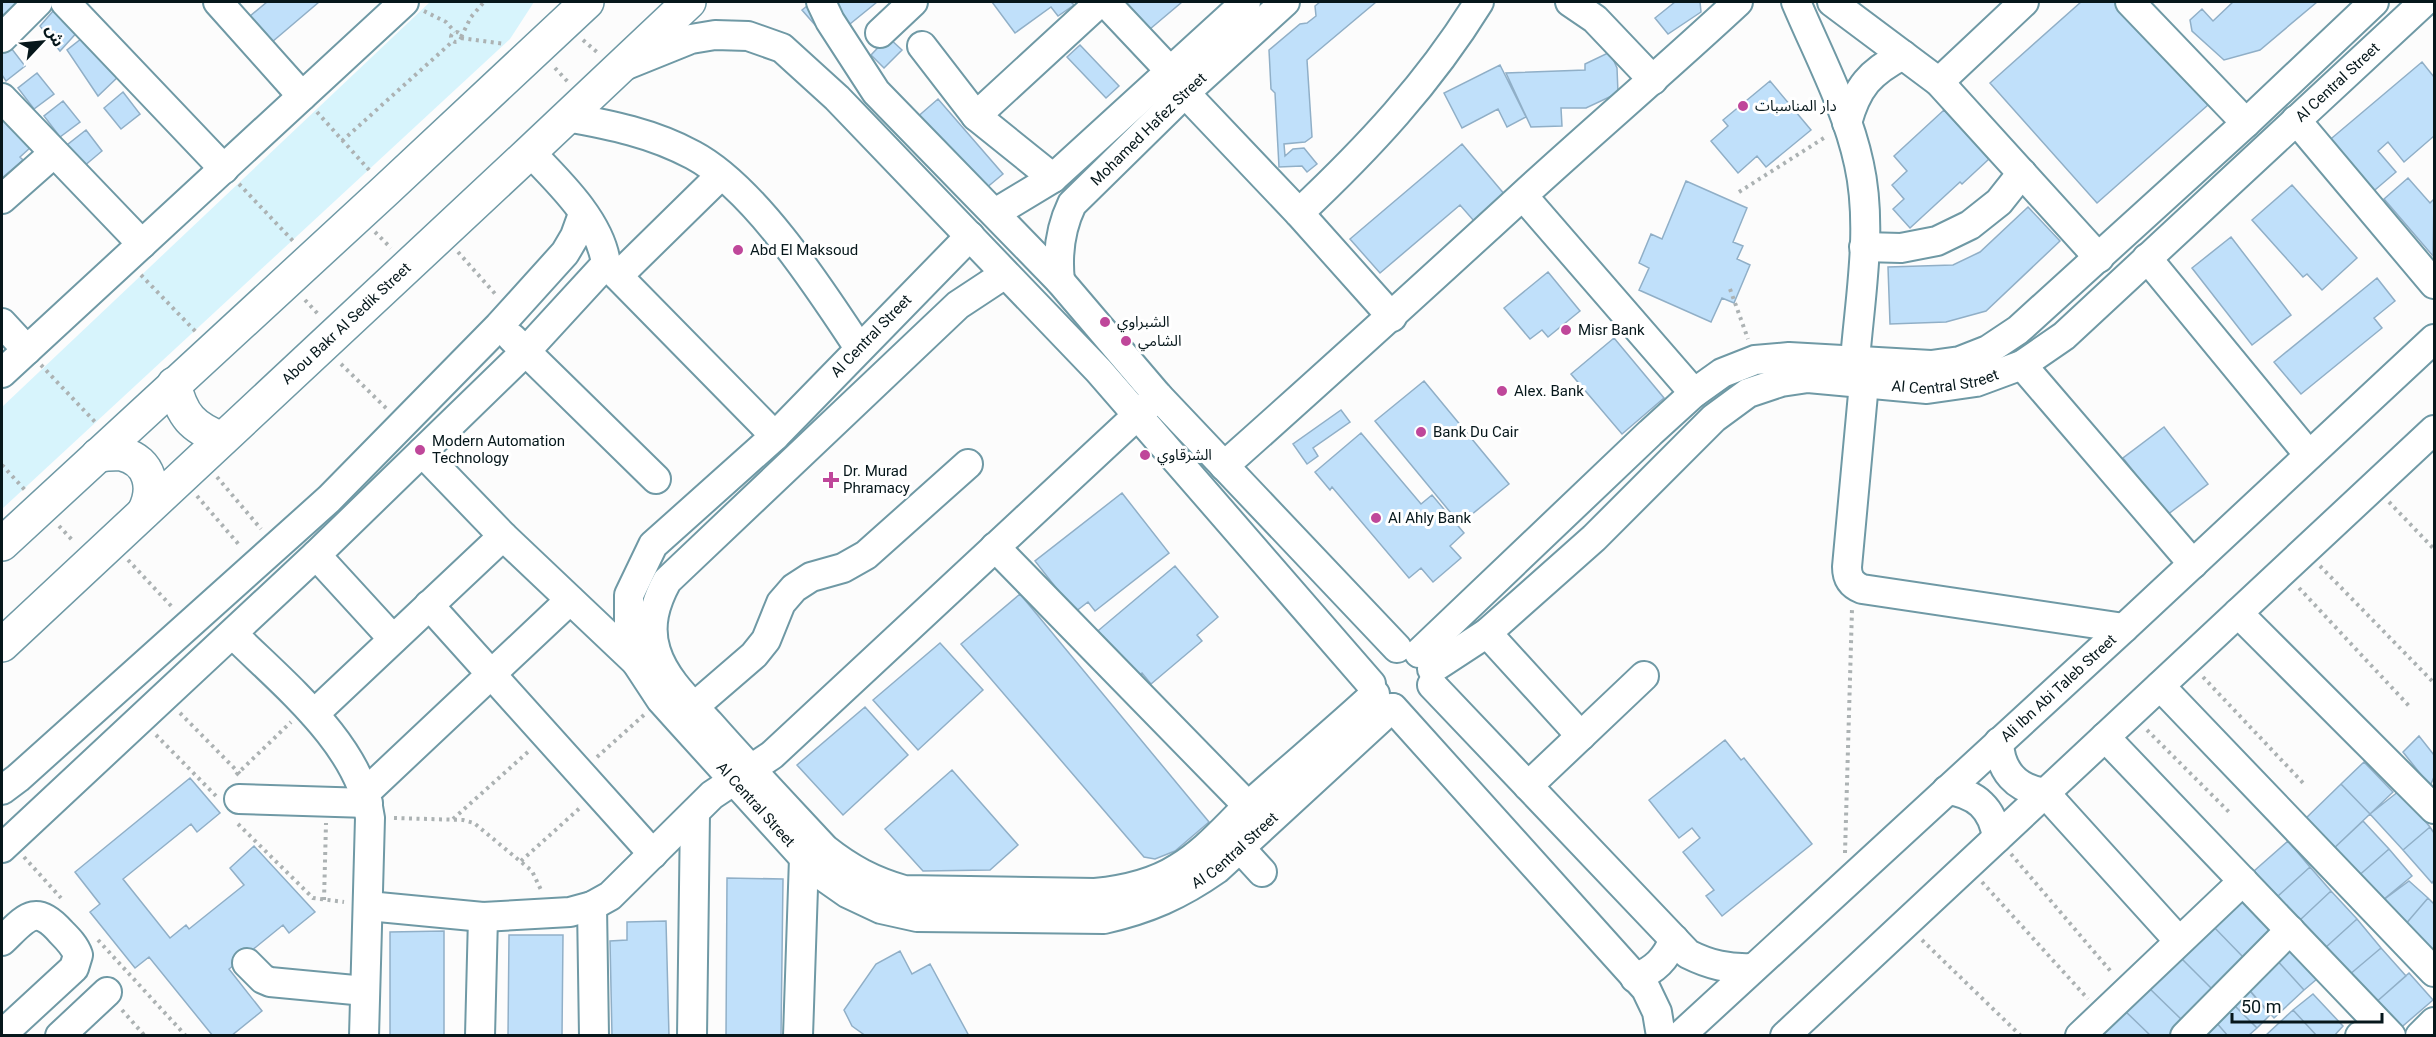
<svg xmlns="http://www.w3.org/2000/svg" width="2436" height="1037" viewBox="0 0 2436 1037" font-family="Roboto,'Noto Sans Arabic',sans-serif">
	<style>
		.green { fill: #d7f4fc }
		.building { fill: #c0e0fa; stroke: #90afc7; stroke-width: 1.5 }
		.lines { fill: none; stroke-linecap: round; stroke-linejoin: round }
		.minor-casing { stroke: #6f99a5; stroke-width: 32 }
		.major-casing { stroke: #6f99a5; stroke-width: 36 }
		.path { stroke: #acb2b3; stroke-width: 4; stroke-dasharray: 3 4.5; stroke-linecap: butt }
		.minor { stroke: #fff; stroke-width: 28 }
		.major { stroke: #fff; stroke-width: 33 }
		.poi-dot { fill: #bf479a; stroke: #fff; stroke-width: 2 }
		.labels { text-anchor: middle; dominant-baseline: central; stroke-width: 6; stroke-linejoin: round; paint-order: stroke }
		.street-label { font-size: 15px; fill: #06171b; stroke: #fff }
		.poi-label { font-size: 15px; fill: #06171b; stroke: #fff; text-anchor: start }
	</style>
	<rect width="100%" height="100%" fill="#fcfcfc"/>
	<path class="green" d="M430 2H534L510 39 2 509V407Z"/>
	<path class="building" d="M2 2H19L2 16Z
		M61 2 81 28 60 51 40 26Z
		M267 2H319L272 42 250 16Z
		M812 2H877L829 41 802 10Z
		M992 2H1071L1074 5 1058 16 1051 7 1015 33Z
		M1126 2H1182L1150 29Z
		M1320 2H1376L1307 60 1312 137 1305 142 1284 144 1285 156 1293 149 1304 148 1317 164 1307 172 1302 166 1279 167 1275 93 1271 89 1269 50 1300 24 1307 23 1316 16 1315 6Z
		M1675 2H1700L1701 12 1668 34 1655 18Z
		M2081 2H2116L2208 105 2097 203 1990 83Z
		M2233 2H2317L2260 50 2224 60 2192 31 2190 20 2202 9 2213 21Z
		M91 31 120 75 98 96 67 50Z
		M888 37 902 50 884 68 871 55Z
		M8 44 25 66 6 81 2 75V50Z
		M1080 45 1119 86 1106 98 1067 57Z
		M1610 52 1617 68 1618 93 1586 108H1561L1562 126 1531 127 1506 73 1585 70V64Z
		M2422 62 2434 77V136L2404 162 2388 142 2378 151 2396 172 2369 195 2326 143Z
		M1500 65 1526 117 1507 127 1498 109 1462 128 1444 93Z
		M37 73 54 94 34 109 18 88Z
		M1770 81 1811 130 1766 167 1757 156 1738 173 1711 141 1728 126 1723 120Z
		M123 92 140 114 121 129 104 108Z
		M938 99 1003 174 979 194 915 119Z
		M63 101 80 122 60 137 44 116Z
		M1944 110 1989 159 1962 184 1960 182 1910 228 1893 209 1904 199 1892 185 1907 171 1894 156Z
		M2 111 31 147 20 157 23 160 2 178Z
		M86 130 102 151 83 167 67 145Z
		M1462 144 1505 195 1474 221 1460 205 1380 273 1350 239Z
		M2408 178 2430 203 2434 199 2433 256 2384 199Z
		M1686 181 1747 208 1733 242 1743 246 1737 259 1750 265 1734 303 1722 298 1711 322 1639 290 1649 268 1639 263 1651 234 1662 239Z
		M2292 185 2357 258 2322 290 2307 274 2303 277 2252 220Z
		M2028 207 2060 241 1986 311 1946 322 1890 324 1888 267 1953 265 1980 252Z
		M2231 237 2291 315 2252 345 2192 268Z
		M1548 272 1580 311 1548 337 1542 330 1530 339 1504 308Z
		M2377 278 2395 301 2374 318 2382 328 2301 394 2274 362Z
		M1614 338 1664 398 1622 434 1571 374Z
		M1424 381 1509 484 1460 524 1375 421Z
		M1341 410 1350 422 1313 448 1318 456 1307 464 1293 444Z
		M2164 427 2208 484 2167 515 2123 458Z
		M1361 433 1421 504 1432 495 1464 533 1450 546 1461 558 1433 582 1421 568 1409 578 1332 487 1330 490 1315 472Z
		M1122 493 1169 553 1095 611 1088 602 1075 612 1035 561Z
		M1175 566 1218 617 1197 635 1202 641 1151 684 1142 673 1131 682 1093 635Z
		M1020 594 1209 822 1175 851 1155 859 1144 857 961 644Z
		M940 643 983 690 918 750 873 700Z
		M865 707 908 755 843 815 797 765Z
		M2419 736 2434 755V777L2430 786 2403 752Z
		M1725 740 1741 760 1744 758 1812 844 1722 916 1706 896 1714 890 1683 852 1700 838 1692 828 1679 838 1649 800Z
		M2364 762 2393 792 2370 814 2341 784Z
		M952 770 1018 845 990 870 923 871 885 829Z
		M190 778 220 813 197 832 191 824 123 879 170 938 186 925 189 929 244 885 230 868 254 846 315 912 289 933 283 925 229 969 262 1011 231 1036H213L149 957 135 968 90 912 100 904 75 872Z
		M2341 784 2370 814 2331 851 2302 822Z
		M2399 791 2430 827 2403 850 2370 814Z
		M2363 821 2389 849 2356 878 2331 851Z
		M2430 827 2434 833V880L2432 883 2403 850Z
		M2288 841 2310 867 2278 896 2254 871Z
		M2389 849 2412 876 2378 904 2356 878Z
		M2310 867 2331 891 2300 920 2278 896Z
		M727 878 783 879 781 1036H726Z
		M2409 881 2428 898 2404 926 2378 904Z
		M2331 891 2357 919 2325 948 2300 920Z
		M2242 892 2276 927 2244 958 2210 923Z
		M2428 898 2434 904V950L2430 953 2404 926Z
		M2357 919 2381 948 2349 975 2325 948Z
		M666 921 669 1036H612L610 941 627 940V922Z
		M2210 923 2244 958 2213 990 2178 955Z
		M444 931V1036H390V932Z
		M509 935H563L562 1036H508Z
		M2294 942 2324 973 2304 990 2275 958Z
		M2381 948 2406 976 2374 1004 2349 975Z
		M900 951 912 974 930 964 969 1036H866L852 1026 844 1010 876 964Z
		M2178 955 2213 990 2183 1021 2147 986Z
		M2275 958 2304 990 2274 1018 2245 985Z
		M2409 973 2433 1000 2397 1031 2374 1004Z
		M2245 985 2270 1015 2257 1028 2232 1003Z
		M2147 986 2183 1021 2170 1036H2151L2123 1009Z
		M2313 994 2343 1026 2334 1036H2317L2293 1010Z
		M2232 1003 2257 1028 2248 1036H2228L2215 1021Z
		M2123 1009 2151 1036H2101Z
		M2293 1010 2317 1036H2265Z
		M2215 1021 2228 1036H2201Z"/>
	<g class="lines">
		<g class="minor-casing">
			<g id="minor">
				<path d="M65 2 224 169"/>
				<path d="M218 2 302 96"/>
				<path d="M821 2 830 21 876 92 1060 281 1158 396 1397 648"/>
				<path d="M1105 2 1171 72"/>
				<path d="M1570 2 1595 19 1653 80"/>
				<path d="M1796 2C1818 54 1847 108 1859 164 1873 227 1860 297 1855 360"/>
				<path d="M1832 2 1939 82 2099 258"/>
				<path d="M2130 2 2246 123"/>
				<path d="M880 33 913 2"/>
				<path d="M2 38 38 2"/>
				<path d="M922 46 976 116 1100 2"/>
				<path d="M624 66 691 39 715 35 748 36 782 48 837 98 1099 371 1371 684"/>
				<path d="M1939 82 2024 2"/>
				<path d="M1185 93 1299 213 1392 317"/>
				<path d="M2 98 142 244"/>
				<path d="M976 116 1053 178"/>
				<path d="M566 117C611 125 652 133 693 155 755 188 820 289 859 348"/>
				<path d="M2296 120 2434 284"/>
				<path d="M1847 123C1857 87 1870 72 1903 55"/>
				<path d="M1523 196 1694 393"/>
				<path d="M2 199 54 153"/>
				<path d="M995 213 1053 178 1246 2"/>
				<path d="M1299 213C1368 148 1429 83 1479 2"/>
				<path id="s1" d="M970 236 775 436 653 545 629 595V639L636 662 661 700 679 720 817 872 847 893 881 909 917 917 1104 919C1148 909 1180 895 1217 869L1392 708"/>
				<path d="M1864 247 1901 248 1937 241 1970 225 1999 202 2022 173"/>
				<path d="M2147 258 2309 455"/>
				<path d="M606 264 775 436"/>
				<path d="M1005 274 958 305 667 581C655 603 648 626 656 651 665 680 690 702 710 724 747 766 786 807 825 849 850 869 873 881 904 890L1095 893C1125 890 1153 884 1178 868 1205 852 1225 828 1247 807 1289 769 1333 733 1375 694"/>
				<path d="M618 276 721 175"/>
				<path id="s2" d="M1060 281C1057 254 1060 229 1072 204L1185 93 1285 2"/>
				<path d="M2 323 27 350"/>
				<path d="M512 338 656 479"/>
				<path d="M2022 365 2193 564"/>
				<path d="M2 373 404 2"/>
				<path d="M1864 383 1847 567C1847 578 1852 585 1862 589L2124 628"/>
				<path d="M422 452 503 536 636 662"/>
				<path d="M1224 466C1324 377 1423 287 1521 197 1593 131 1667 68 1738 2"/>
				<path d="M995 547 1248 806"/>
				<path d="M316 555 393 639"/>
				<path d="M429 605 653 854"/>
				<path d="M2238 613 2434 809"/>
				<path d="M1487 633 1581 736"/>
				<path d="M233 634C282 683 361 745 370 818L364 1036"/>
				<path d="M1419 653 1650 433 1694 393 1722 373 1755 360 1789 357 1931 365 1960 361 1988 350 2018 330 2246 123 2374 2"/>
				<path id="s3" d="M1432 669 1487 633 1594 538 1714 418 1748 393 1781 382 1808 378 1927 389 1976 382 2022 365 2064 336 2424 2"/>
				<path d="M1432 685 1688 954C1710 965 1728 969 1753 968"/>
				<path d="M2160 686 2434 972"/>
				<path d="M1393 708 1646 989 1657 1012 1661 1036"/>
				<path d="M314 714 503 536"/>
				<path d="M681 718 754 655 766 640 781 603 794 588 811 577 843 568 866 555 968 464"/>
				<path d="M2105 737 2391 1036"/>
				<path d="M1999 742C2000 771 2016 789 2045 793L2179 941"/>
				<path d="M1528 786 1644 676"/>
				<path d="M2 790 18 778 329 499 499 326 565 253 575 236 583 214"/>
				<path d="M1947 790C1976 793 1993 809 1997 838"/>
				<path d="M365 793 570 600"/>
				<path d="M239 799 368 803"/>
				<path d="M2 848 316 555 526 351 606 264C601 222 559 182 530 152"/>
				<path d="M1240 848 1262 872"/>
				<path d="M368 906 483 917 570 912 592 906 610 896 712 795 772 755 1158 396"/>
				<path d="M592 906 594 1036"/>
				<path d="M2 941C25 919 35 902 61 932 68 939 75 946 78 955L74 968 10 1027"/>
				<path d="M247 963 263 979 270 982 365 991"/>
				<path d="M1635 978C1655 970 1666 959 1674 939"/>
				<path d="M60 1036 107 992"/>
				<path d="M480 1036 483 917"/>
				<path d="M692 1036 695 813"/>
				<path d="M798 1036 804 858"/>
				<path id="s4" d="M1680 1036 2124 628 2434 339"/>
				<path d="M1785 1036 2434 430"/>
				<path d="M2080 1036 2243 881"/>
				<path d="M2185 1036 2290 930"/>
				<path d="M2360 1036H2363"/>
				<path d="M2420 1036 2434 1022"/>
			</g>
		</g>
		<g class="major-casing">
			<g id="major">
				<path d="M174 384C182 416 192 427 222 439"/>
				<path d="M98 455C106 454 114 453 122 454 151 461 156 489 144 512"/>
				<path d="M2 544 386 190 587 2"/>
				<path id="s5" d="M2 645 530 152 689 2"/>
			</g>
		</g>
		<path class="path" d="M424 11 446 22 455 32
			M451 37a5 5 0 1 1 10 0a5 5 0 1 1-10 0Z
			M461 37 471 17 484 2
			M461 38 505 44
			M583 40 598 53
			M555 68 568 82
			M317 112 370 171
			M342 141 453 41
			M239 184 294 242
			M1739 192 1827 136
			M375 232 391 248
			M458 252 497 296
			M141 275 196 332
			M1730 289 1748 339
			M305 300 318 314
			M341 364 387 409
			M41 365 96 423
			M2 465 25 490
			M217 477 261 529
			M197 496 241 547
			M2389 502 2434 549
			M59 526 74 542
			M128 560 174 609
			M2320 566 2434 683
			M2299 588 2409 706
			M2203 677 2305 785
			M180 713 240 774
			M2147 730 2231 814
			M156 735 216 796
			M597 757 645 714
			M236 775 291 722
			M394 818 463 820 474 823 532 871 542 892
			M453 819 530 750
			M238 824 313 898 344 902
			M1845 853 1852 609
			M2011 854 2113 974
			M24 857 61 898
			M521 861 581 807
			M1982 882 2088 999
			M324 900 326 823
			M98 940 186 1036
			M1922 940 2021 1036
			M122 1010 145 1036"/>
		<use href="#minor" class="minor"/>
		<use href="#major" class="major"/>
	</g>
	<g class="poi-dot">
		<circle cx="1743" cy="106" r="6"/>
		<circle cx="738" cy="250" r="6"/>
		<circle cx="1105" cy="322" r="6"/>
		<circle cx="1566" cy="330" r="6"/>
		<circle cx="1126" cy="341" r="6"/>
		<circle cx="1502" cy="391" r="6"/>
		<circle cx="1421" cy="432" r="6"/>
		<circle cx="420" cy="450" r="6"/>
		<circle cx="1145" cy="455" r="6"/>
		<path d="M828 471h6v6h6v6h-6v6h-6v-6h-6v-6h6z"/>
		<circle cx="1376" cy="518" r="6"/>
	</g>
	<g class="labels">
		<g class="street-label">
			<text stroke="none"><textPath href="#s3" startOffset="1125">Al Central Street</textPath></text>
			<text stroke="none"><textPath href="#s2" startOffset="186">Mohamed Hafez Street</textPath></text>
			<text stroke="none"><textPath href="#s5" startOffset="471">Abou Bakr Al Sedik Street</textPath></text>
			<text transform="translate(871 336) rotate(-46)">Al Central Street</text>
			<text stroke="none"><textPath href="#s3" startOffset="621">Al Central Street</textPath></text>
			<text stroke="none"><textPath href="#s4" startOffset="514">Ali Ibn Abi Taleb Street</textPath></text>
			<text stroke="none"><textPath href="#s1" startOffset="753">Al Central Street</textPath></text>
			<text stroke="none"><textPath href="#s1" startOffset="1292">Al Central Street</textPath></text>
		</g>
		<g class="poi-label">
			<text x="1755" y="106">دار المناسبات</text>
			<text x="750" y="250">Abd El Maksoud</text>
			<text x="1117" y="322">الشبراوي</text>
			<text x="1578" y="330">Misr Bank</text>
			<text x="1138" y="341">الشامي</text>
			<text x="1514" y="391">Alex. Bank</text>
			<text x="1433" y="432">Bank Du Cair</text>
			<text x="432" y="441">Modern Automation<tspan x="432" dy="17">Technology</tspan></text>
			<text x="1157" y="455">الشرقاوي</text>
			<text x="843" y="471">Dr. Murad<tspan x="843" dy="17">Phramacy</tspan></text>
			<text x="1388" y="518">Al Ahly Bank</text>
		</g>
	</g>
	<rect width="2436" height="1037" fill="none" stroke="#06171b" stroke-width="6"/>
	<g transform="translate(42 42) rotate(64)" stroke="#ffffff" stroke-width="4.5" paint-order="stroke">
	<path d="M0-4.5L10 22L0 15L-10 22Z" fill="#06171b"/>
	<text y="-9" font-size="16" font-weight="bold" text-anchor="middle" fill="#06171b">ش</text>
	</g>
	<path d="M2232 1013v9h150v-9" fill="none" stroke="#06171b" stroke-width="3"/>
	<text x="2241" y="1013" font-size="18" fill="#06171b" stroke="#ffffff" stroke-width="4.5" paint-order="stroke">50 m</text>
</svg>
